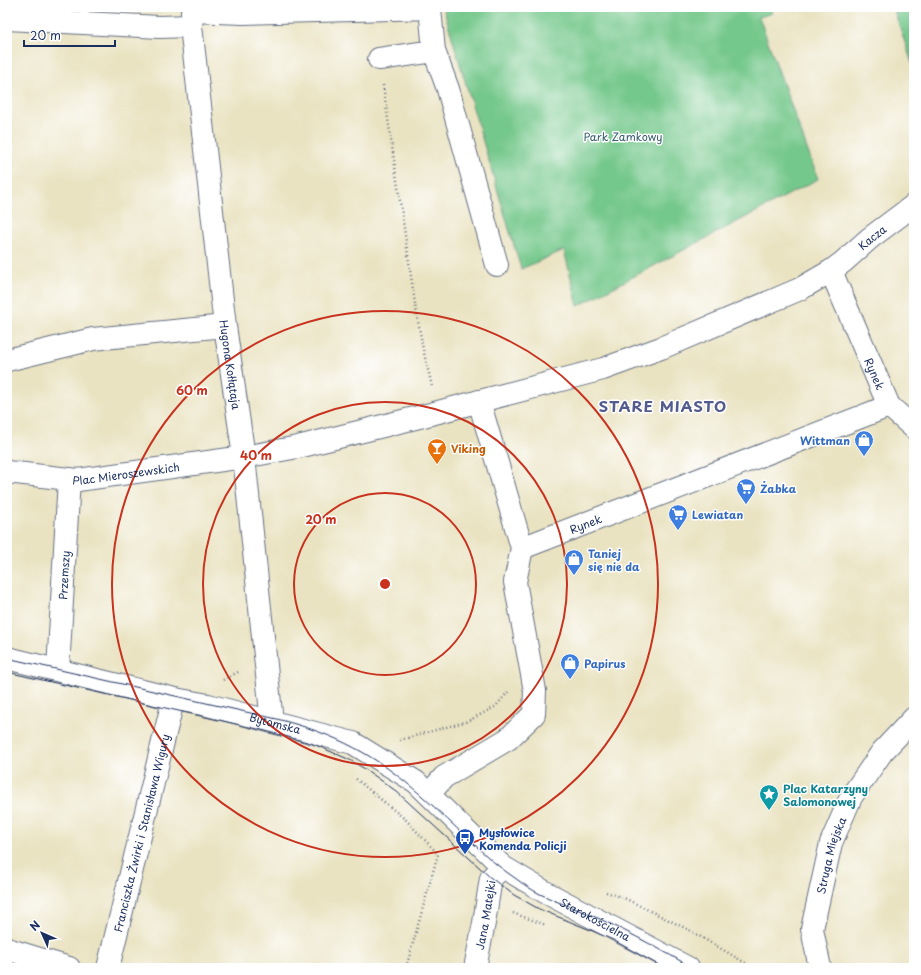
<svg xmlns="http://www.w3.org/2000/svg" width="921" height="975" viewBox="0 0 921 975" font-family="'Playpen Sans',sans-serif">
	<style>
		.green { fill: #75c88b; stroke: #487c74 }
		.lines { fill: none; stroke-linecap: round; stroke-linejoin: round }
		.minor-casing { stroke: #636e81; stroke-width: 24 }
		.path { stroke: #636e81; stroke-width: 2.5; stroke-dasharray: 1 3; stroke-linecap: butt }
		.minor { stroke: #fff; stroke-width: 22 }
		.tram { stroke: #1b2f5e; stroke-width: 1 }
		.ring { fill: none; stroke: #c8321e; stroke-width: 2 }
		.labels { text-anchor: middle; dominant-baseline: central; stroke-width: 3; stroke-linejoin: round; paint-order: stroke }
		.park-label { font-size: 11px; fill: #365d6c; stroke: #fff }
		.street-label { font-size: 11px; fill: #1b2f5e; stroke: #fff }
		.shop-label { font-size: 11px; font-weight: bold; fill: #366cbe; stroke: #fff; text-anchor: start }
		.food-label { font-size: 11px; font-weight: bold; fill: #c56008; stroke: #fff; text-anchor: start }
		.culture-label { font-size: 11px; font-weight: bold; fill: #0d838f; stroke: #fff; text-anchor: start }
		.transit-label { font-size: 11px; font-weight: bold; fill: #164399; stroke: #fff; text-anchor: start }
		.district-label { font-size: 15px; font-weight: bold; letter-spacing: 1px; fill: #545c8d; stroke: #fff }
		.centre { fill: #c8321e; stroke: #fff; stroke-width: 2 }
		.ring-label { font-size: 12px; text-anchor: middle; font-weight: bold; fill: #c8321e; stroke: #fff; stroke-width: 3; stroke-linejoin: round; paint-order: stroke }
	</style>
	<rect width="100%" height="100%" fill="#fff"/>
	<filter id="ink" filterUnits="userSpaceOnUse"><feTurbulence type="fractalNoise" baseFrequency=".025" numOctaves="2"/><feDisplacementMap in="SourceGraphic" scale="8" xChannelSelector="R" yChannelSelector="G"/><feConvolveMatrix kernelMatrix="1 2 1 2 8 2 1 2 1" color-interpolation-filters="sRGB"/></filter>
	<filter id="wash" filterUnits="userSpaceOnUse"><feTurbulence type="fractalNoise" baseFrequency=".012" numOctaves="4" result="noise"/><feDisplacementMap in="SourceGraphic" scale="16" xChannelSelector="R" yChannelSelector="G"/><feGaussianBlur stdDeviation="0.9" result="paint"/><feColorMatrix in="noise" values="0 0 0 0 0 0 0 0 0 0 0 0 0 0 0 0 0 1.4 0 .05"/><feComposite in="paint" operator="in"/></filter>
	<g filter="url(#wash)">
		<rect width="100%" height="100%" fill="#eae3c2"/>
		<path class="green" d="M443 7H769L772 13 759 17 818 179 578 306 564 250 521 269Z
			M893 7H914V69Z"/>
	</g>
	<g filter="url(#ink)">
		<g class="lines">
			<g class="minor-casing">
				<g id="minor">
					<path id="s1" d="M193 7 191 26 225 326 244 457 272 722"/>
					<path d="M192 11 243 13 430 8 434 51 379 59"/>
					<path d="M7 19 160 27 191 26"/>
					<path d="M434 51 448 89 497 265"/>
					<path id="s2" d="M831 271 843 262 870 238 914 205"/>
					<path d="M7 360 93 339 225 326"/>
					<path id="s3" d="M7 472 78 480 244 457 298 447 423 416 603 369 661 348 800 289 831 271 889 406 914 428"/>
					<path id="s4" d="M522 548 889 406"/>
					<path id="s5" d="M7 658 175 699 208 705 353 743 416 782 503 867 545 892 688 968"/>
					<path id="s6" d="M58 670 69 479"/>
					<path d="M429 794 444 777 508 739 534 714 535 691 515 582 522 548 479 401"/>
					<path d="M7 949 69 968"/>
					<path id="s7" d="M108 968 171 709 175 699"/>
					<path id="s8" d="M475 968 484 923 491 878 503 867"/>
					<path id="s9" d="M820 968 812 929 831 843 851 797 882 752 914 718"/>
				</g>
			</g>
			<path class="path" d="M383 85 416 310 423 349 432 386
				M223 680 240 671
				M400 740 468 721 495 707 508 692
				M356 779 406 820 438 854 406 968
				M606 892 624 898 689 930 754 968
				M513 913 546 925"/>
			<use href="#minor" class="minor"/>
			<path class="tram" d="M7 658 277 719C336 734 376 755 422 796 439 811 456 828 473 843 486 856 500 868 515 878 523 884 532 890 540 894 560 904 582 910 602 920 633 934 663 951 693 968
				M7 672 258 729 311 743 348 759 365 769 396 791 491 878 514 895 539 909 588 929 613 940 664 968"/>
		</g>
	</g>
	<g class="ring">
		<circle cx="385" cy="584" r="91"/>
		<circle cx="385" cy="584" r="182"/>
		<circle cx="385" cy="584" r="273"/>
	</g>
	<defs>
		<g id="shop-pin" transform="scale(1)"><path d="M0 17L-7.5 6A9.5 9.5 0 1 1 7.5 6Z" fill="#3f7fe0" stroke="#fff"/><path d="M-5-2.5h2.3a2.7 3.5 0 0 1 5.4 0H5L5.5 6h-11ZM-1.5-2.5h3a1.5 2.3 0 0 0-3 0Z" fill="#fff"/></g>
		<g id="bar-pin" transform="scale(1)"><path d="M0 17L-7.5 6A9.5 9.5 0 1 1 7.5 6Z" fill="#e8710a" stroke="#fff"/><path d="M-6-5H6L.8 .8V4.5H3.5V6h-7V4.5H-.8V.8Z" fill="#fff"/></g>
		<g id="supermarket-pin" transform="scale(1)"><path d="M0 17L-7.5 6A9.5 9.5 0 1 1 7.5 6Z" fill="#3f7fe0" stroke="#fff"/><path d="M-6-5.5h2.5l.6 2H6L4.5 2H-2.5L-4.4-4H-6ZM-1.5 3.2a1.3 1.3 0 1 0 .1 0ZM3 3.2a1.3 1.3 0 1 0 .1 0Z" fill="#fff"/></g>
		<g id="sight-pin" transform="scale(1)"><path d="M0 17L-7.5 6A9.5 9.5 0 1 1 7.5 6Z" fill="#0f9aa8" stroke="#fff"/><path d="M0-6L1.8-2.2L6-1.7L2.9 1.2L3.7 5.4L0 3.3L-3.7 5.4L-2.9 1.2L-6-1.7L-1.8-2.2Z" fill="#fff"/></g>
		<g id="bus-pin" transform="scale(1)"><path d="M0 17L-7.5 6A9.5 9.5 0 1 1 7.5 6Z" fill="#1a4fb4" stroke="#fff"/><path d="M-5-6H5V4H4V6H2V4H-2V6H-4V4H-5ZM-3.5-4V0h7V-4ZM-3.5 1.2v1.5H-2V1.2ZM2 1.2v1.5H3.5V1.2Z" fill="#fff"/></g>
	</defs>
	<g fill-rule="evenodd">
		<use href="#shop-pin" x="864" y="440"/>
		<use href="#bar-pin" x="437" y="448"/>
		<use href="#supermarket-pin" x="746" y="488"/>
		<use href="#supermarket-pin" x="678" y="514"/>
		<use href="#shop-pin" x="574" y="559"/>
		<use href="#shop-pin" x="570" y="663"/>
		<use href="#sight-pin" x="769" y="794"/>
		<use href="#bus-pin" x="465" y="838"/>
	</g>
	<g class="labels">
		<g class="park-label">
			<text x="623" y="136">Park Zamkowy</text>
		</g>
		<g class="street-label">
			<text stroke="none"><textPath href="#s2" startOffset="53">Kacza</textPath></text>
			<text stroke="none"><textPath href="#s1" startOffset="360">Hugona Kołłątaja</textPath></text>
			<text stroke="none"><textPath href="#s3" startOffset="969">Rynek</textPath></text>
			<text stroke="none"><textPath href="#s3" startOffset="120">Plac Mieroszewskich</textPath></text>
			<text stroke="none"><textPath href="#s4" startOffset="68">Rynek</textPath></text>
			<text stroke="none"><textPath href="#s6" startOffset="95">Przemszy</textPath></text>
			<text stroke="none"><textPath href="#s5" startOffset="276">Bytomska</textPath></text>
			<text stroke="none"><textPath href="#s7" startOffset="139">Franciszka Żwirki i Stanisława Wigury</textPath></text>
			<text stroke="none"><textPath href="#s9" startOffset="116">Struga Miejska</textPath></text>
			<text stroke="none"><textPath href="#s8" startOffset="54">Jana Matejki</textPath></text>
			<text stroke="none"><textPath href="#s5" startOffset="658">Starokościelna</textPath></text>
		</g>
		<g class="shop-label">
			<text x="850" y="440" text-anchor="end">Wittman</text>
			<text x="760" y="488">Żabka</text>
			<text x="692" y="514">Lewiatan</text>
			<text x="588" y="553">Taniej<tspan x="588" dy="13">się nie da</tspan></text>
			<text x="584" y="663">Papirus</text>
		</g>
		<g class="food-label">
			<text x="451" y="448">Viking</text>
		</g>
		<g class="culture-label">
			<text x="783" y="788">Plac Katarzyny<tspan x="783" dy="13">Salomonowej</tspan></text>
		</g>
		<g class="transit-label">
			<text x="479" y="832">Mysłowice<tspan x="479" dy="13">Komenda Policji</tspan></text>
		</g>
		<g class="district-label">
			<text x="663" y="405">STARE MIASTO</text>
		</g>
	</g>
	<circle cx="385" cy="584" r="6" class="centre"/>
	<g class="ring-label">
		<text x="192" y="395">60 m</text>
		<text x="256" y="460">40 m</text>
		<text x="321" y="524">20 m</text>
	</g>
	<rect width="921" height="975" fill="none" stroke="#fff" stroke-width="24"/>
	<g transform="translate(42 933) rotate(315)" stroke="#ffffff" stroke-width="3" paint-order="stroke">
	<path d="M0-3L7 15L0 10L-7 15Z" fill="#1b2f5e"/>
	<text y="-6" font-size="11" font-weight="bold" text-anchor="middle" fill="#1b2f5e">N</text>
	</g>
	<path d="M24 40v6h91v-6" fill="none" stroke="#1b2f5e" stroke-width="2"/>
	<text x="30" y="40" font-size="12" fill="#1b2f5e" stroke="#ffffff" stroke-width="3" paint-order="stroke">20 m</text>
</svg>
